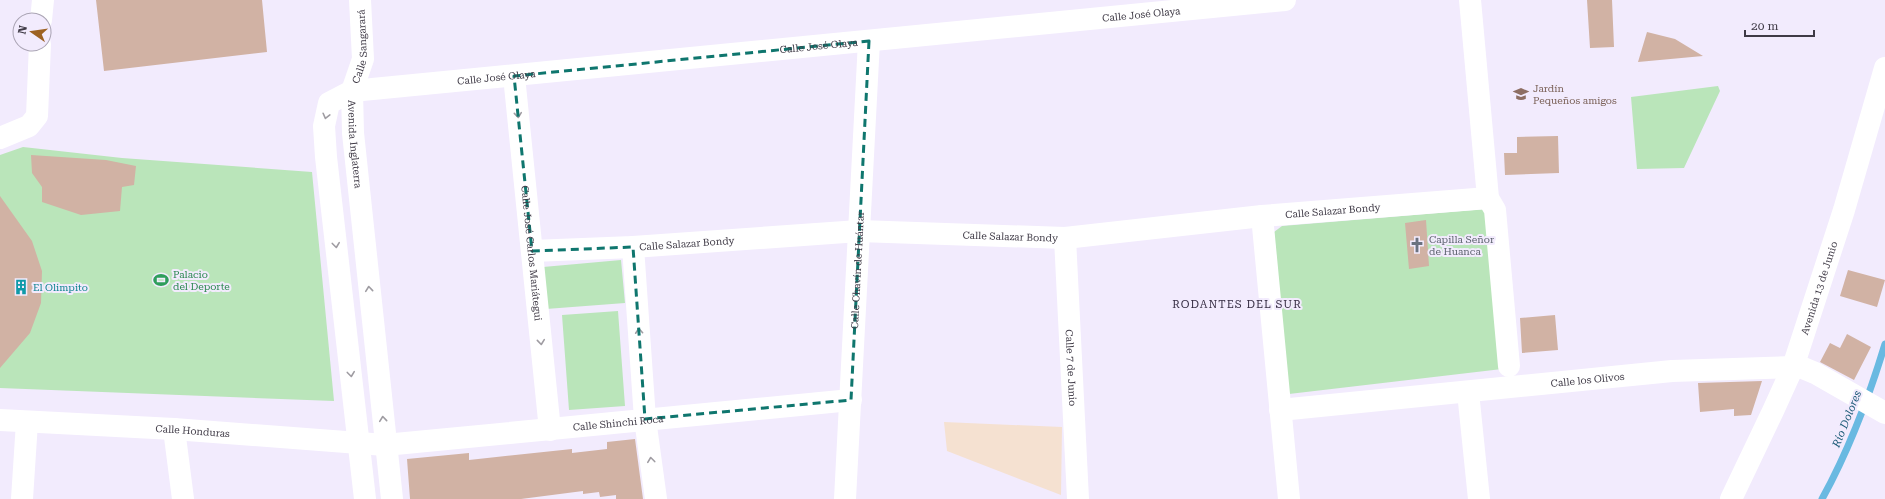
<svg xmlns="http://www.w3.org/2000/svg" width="1885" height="499" viewBox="0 0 1885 499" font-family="'Roboto Serif',serif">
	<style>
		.industrial { fill: #f5e1d1 }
		.green { fill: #bae5ba }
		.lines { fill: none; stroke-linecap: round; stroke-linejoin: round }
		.stream { stroke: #69b9e1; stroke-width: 7 }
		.building { fill: #d1b2a4 }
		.minor { stroke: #fff; stroke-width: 22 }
		.tertiary { stroke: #fff; stroke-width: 22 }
		.secondary { stroke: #fff; stroke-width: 22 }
		.oneway { stroke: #9f9ca2 }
		.marked { fill: none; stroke: #0f766e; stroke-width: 3; stroke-dasharray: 8 5; stroke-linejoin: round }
		.labels { text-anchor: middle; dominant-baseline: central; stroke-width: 4; stroke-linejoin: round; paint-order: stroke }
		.street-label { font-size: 10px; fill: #3f3a46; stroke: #f2ebfd }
		.education-label { font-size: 10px; fill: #785e54; stroke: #f2ebfd; text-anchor: start }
		.worship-label { font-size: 10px; fill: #5b616d; stroke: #f2ebfd; text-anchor: start }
		.leisure-label { font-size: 10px; fill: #27864d; stroke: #f2ebfd; text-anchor: start }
		.culture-label { font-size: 10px; fill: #0d838f; stroke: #f2ebfd; text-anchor: start }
		.neighbourhood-label { font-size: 11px; letter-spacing: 1px; fill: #362d43; stroke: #f2ebfd }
		.water-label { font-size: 11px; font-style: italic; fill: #205d7a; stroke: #f2ebfd }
	</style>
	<rect width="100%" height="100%" fill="#f2ebfd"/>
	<path class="industrial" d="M944 422 1062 427 1061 495 947 451Z"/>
	<path class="green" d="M1718 86 1720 91 1684 168 1637 169 1631 97Z
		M23 147 122 158 312 172 334 401 0 388V155Z
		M1486 209 1502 369 1289 394 1274 232 1282 226Z
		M621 260 625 303 546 309 543 267Z
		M618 311 625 406 569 410 562 315Z"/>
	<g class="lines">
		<path class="stream" d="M1822 499C1849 450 1869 397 1885 344"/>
	</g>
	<path class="building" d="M96 0H262L267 52 104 71Z
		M1587 0H1612L1614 47 1590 48Z
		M1647 32 1675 39 1703 56 1638 62Z
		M1558 136 1559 173 1505 175 1504 153H1517V137Z
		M31 155 106 160 136 166 134 185 122 187 120 211 81 215 42 202V187L32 173Z
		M0 196 32 241 42 271 41 303 30 333 0 368Z
		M1426 220 1429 266 1409 269 1405 223Z
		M1848 270 1885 280 1877 307 1840 296Z
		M1555 315 1558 350 1522 353 1520 318Z
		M1847 334 1871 347 1854 380 1820 362 1830 343 1840 348Z
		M1762 381 1751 415 1734 416V409L1700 412 1698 383Z
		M635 439 643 499H616V495L600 497 599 492 583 494V491L521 499H410L407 459 469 453V460L572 449V453L607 449V442Z"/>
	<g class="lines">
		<g class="minor">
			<path d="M1470 0 1488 198 1495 210 1509 366"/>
			<path d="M41 20 43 0"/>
			<path id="s1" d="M514 76 550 430"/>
			<path id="s2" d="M352 91 1285 0"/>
			<path d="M0 138 29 126 37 116 40 44"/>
			<path d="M1262 216 1289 499"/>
			<path id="s3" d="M1065 238 1078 499"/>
			<path d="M633 247 645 419 656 499"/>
			<path id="s4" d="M532 251 633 247 859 231 1065 238 1262 216 1488 198"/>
			<path d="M1468 392 1479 499"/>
			<path id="s5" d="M1280 410 1672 371 1793 367 1803 368 1815 373 1885 413"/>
			<path id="s6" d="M0 420 174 429 385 445 851 400"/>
			<path d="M174 429 183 499"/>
			<path d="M22 499 27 422"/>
			<path id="s7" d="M845 499 869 41"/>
			<path id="s8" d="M1731 499 1773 411 1793 367 1844 210 1885 68"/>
		</g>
		<path class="tertiary" id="s9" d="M352 91 363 59 360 0"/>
		<path class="secondary" id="s10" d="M365 499 326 157 324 126 329 103 352 91 353 133 392 499"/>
	</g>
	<defs><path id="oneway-chevron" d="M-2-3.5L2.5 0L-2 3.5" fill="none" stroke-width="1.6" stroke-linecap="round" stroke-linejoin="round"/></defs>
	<g class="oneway">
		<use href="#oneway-chevron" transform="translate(518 115) rotate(84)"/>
		<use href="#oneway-chevron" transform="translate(326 116) rotate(104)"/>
		<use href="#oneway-chevron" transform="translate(336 245) rotate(83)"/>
		<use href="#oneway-chevron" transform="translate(369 289) rotate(-96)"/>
		<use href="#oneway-chevron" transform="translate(639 331) rotate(-94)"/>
		<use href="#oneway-chevron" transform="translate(541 342) rotate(84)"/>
		<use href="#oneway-chevron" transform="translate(351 374) rotate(83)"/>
		<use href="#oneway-chevron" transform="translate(383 419) rotate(-96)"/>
		<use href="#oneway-chevron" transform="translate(651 460) rotate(-97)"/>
	</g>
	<path class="marked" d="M869 41 851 400 645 419 633 247 532 251 514 76Z"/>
	<defs>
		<g id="school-bare" transform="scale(1.2)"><path d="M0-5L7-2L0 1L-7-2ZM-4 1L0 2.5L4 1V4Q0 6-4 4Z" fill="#8d6e63" stroke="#f2ebfd" stroke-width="2.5" paint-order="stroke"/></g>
		<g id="church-bare" transform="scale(1.2)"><path d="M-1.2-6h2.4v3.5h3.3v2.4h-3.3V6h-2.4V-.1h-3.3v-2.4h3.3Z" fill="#6b7280" stroke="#f2ebfd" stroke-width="2.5" paint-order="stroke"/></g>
		<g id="stadium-bare" transform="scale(1.2)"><path d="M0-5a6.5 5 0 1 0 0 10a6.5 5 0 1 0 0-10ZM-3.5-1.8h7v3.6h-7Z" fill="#2e9e5b" stroke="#f2ebfd" stroke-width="2.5" paint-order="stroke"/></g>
		<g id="building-bare" transform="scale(1.2)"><path d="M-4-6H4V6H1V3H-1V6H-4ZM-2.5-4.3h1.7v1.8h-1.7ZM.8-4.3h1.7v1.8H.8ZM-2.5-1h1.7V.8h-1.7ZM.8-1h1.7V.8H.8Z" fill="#0f9aa8" stroke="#f2ebfd" stroke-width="2.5" paint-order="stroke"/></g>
	</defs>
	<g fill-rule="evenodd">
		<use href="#school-bare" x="1521" y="94"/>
		<use href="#church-bare" x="1417" y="245"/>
		<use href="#stadium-bare" x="161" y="280"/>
		<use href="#building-bare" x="21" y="287"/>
	</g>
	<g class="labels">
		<g class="street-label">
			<text stroke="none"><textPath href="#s2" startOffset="793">Calle José Olaya</textPath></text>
			<text stroke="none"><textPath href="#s9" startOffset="46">Calle Sangarará</textPath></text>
			<text stroke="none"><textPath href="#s2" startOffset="469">Calle José Olaya</textPath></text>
			<text stroke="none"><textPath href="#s2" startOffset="145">Calle José Olaya</textPath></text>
			<text stroke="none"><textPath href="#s10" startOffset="478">Avenida Inglaterra</textPath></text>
			<text stroke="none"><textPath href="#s4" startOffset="803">Calle Salazar Bondy</textPath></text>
			<text stroke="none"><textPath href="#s4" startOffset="479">Calle Salazar Bondy</textPath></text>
			<text stroke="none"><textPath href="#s4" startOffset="155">Calle Salazar Bondy</textPath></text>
			<text stroke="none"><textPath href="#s1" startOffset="178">Calle José Carlos Mariátegui</textPath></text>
			<text stroke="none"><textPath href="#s7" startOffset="229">Calle Chavín de Huántar</textPath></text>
			<text stroke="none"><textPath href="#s8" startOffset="229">Avenida 13 de Junio</textPath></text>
			<text stroke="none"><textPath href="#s3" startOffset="130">Calle 7 de Junio</textPath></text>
			<text stroke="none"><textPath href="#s5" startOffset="309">Calle los Olivos</textPath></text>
			<text stroke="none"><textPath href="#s6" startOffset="620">Calle Shinchi Roca</textPath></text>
			<text stroke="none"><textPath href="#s6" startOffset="193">Calle Honduras</textPath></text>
		</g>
		<g class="education-label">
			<text x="1533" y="88">Jardín<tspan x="1533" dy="12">Pequeños amigos</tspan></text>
		</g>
		<g class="worship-label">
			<text x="1429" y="239">Capilla Señor<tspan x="1429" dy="12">de Huanca</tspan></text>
		</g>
		<g class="leisure-label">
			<text x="173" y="274">Palacio<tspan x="173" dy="12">del Deporte</tspan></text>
		</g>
		<g class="culture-label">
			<text x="33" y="287">El Olimpito</text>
		</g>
		<g class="neighbourhood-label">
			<text x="1237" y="304">RODANTES DEL SUR</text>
		</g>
		<g class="water-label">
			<text transform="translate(1847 419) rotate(-68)">Río Dolores</text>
		</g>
	</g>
	<g transform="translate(32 32) rotate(283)"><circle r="19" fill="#f2ebfd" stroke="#aaa4b4"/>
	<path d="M0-3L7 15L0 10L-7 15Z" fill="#9d6222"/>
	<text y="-6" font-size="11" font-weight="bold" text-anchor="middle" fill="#3f3a46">N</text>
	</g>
	<path d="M1745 30v6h69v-6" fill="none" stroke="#3f3a46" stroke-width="2"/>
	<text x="1751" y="30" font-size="12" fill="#3f3a46" stroke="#f2ebfd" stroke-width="3" paint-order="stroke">20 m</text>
</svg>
